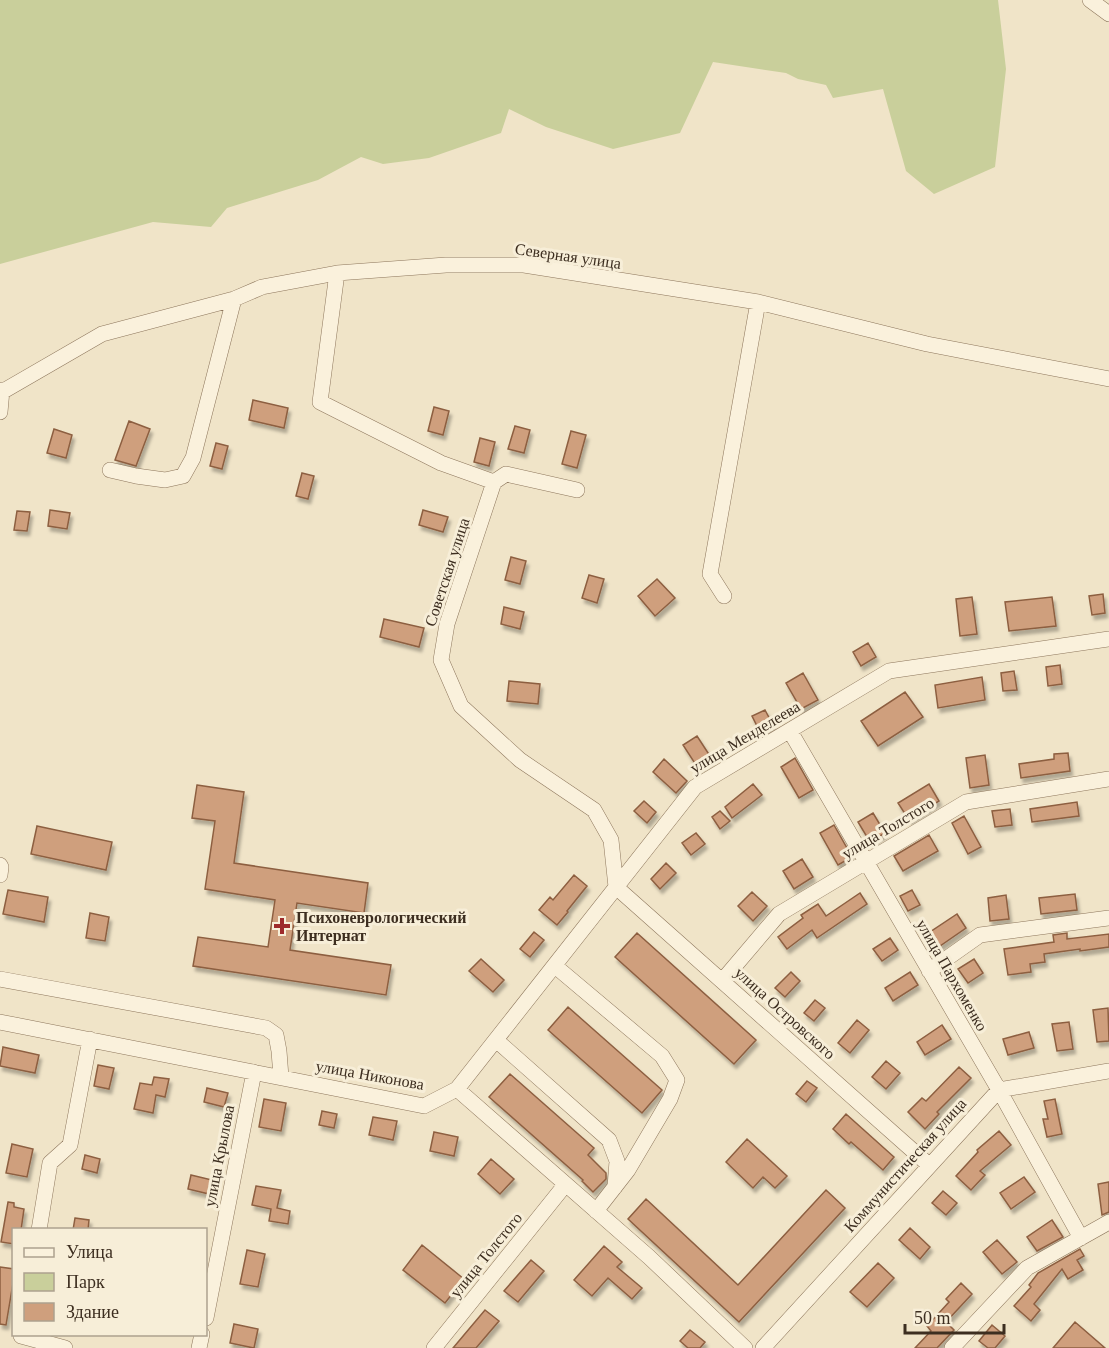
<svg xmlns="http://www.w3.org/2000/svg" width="1109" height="1348" viewBox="0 0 1109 1348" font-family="Georgia,serif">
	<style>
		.green { fill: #c9cf9b }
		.building { fill: #cf9f7d; stroke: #8d5f41; stroke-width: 1.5; filter: url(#shadow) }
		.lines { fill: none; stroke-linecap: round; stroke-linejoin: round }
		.minor-casing { stroke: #8d765c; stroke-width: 16 }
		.minor { stroke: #faf1dc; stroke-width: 15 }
		.poi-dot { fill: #9e2a2b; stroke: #f7eed8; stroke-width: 2 }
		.labels { text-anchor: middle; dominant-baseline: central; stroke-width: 6; stroke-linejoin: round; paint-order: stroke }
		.street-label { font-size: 16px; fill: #3d2e20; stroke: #f7eed8 }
		.poi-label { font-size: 16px; font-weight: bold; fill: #3d2e20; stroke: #f7eed8; text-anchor: start }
	</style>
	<defs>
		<filter id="shadow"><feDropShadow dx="2.5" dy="4.5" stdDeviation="1.5" flood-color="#0004"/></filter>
	</defs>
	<rect width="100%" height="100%" fill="#f0e4c8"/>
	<path class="green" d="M0 0H998L1006 69 995 167 934 194 906 171 883 89 833 98 826 85 798 79 786 73 713 62 680 133 613 149 546 127 509 109 501 133 429 158 383 164 361 157 318 180 227 208 211 227 153 222 0 264Z"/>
	<path class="building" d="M253 400 288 408 284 428 249 420Z
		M434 407 449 411 443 435 428 431Z
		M129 421 150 429 136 466 115 460Z
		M515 426 530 430 524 453 508 449Z
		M54 429 72 435 66 458 47 453Z
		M571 431 586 435 577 468 562 464Z
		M480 438 495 442 489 466 474 462Z
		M216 443 228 446 222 469 210 466Z
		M302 473 314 476 308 499 296 496Z
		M50 510 70 513 67 529 48 526Z
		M423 510 448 517 443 532 419 525Z
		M17 511 30 512 27 531 14 530Z
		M511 557 526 561 520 584 505 580Z
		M589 575 604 579 597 603 582 598Z
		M657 579 675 598 655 616 638 596Z
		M1103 594 1105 613 1092 615 1089 596Z
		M972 597 977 634 960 636 956 599Z
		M1052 597 1056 626 1009 631 1005 602Z
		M504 607 524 612 520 629 501 624Z
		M384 619 424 628 419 647 380 637Z
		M868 643 876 657 861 666 853 652Z
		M1060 665 1062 684 1048 686 1046 667Z
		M1014 671 1017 690 1003 691 1001 673Z
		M803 673 818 700 801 709 786 683Z
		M982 677 985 700 938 708 935 685Z
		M509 681 540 684 538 704 507 701Z
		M905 692 923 717 878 746 861 721Z
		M765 710 773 725 760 732 752 716Z
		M697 736 712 759 698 768 683 745Z
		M1068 753 1070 771 1021 778 1019 764 1054 759V754Z
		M985 755 989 785 970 788 966 758Z
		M795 758 813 790 799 798 781 767Z
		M664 759 687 781 676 793 653 772Z
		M753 784 762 795 732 818 725 807Z
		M929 784 939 801 909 820 898 803Z
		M197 785 244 792 234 863 368 883 364 913 297 903 290 950 391 965 386 995 193 966 198 937 268 947 275 900 205 889 215 821 192 818Z
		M644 801 656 812 647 823 634 811Z
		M1077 802 1079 816 1032 822 1030 809Z
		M1010 809 1012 825 995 827 992 811Z
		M720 811 730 821 720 829 712 817Z
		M873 813 885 833 870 842 858 822Z
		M964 816 981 847 968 854 952 823Z
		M834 825 852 857 838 865 820 833Z
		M37 826 112 842 106 870 31 854Z
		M696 833 705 844 691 855 682 843Z
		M929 835 938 851 903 871 894 856Z
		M802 859 813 877 794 889 783 871Z
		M666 863 676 873 660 889 651 879Z
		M574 875 587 886 567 911 568 912 557 925 539 910 550 897 553 900Z
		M8 890 48 897 44 922 3 914Z
		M912 890 920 905 908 911 900 896Z
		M752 892 767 906 753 921 738 906Z
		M860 893 867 904 817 938 812 930 787 949 778 937 803 918 801 915 818 904 826 916Z
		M1075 894 1077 910 1041 914 1039 898Z
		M1006 895 1009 919 990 921 988 898Z
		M90 913 109 917 105 941 86 938Z
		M957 914 966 928 940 946 930 932Z
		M534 932 544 940 530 957 520 949Z
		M637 933 756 1040 734 1064 615 957Z
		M1067 933V939L1109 934V947L1080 951V949L1044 954 1045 962 1030 964 1031 972 1008 975 1004 949 1054 942 1053 935Z
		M890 938 898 950 882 961 873 949Z
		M481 959 504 980 493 992 469 971Z
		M974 959 983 973 968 983 958 969Z
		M791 972 800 981 785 997 775 988Z
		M910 972 918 985 893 1001 885 988Z
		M815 1000 825 1008 814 1021 804 1013Z
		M568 1007 662 1090 642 1113 548 1030Z
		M1108 1008 1109 1041 1097 1042 1093 1010Z
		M857 1020 869 1030 850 1053 838 1043Z
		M1069 1022 1073 1049 1057 1051 1052 1024Z
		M942 1025 951 1039 925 1055 917 1042Z
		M1029 1032 1034 1048 1008 1055 1003 1039Z
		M3 1047 39 1055 35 1073 0 1066Z
		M886 1061 900 1073 886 1089 872 1077Z
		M98 1065 114 1068 109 1089 94 1086Z
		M959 1067 971 1078 937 1112 939 1114 925 1129 908 1112 922 1098 926 1101Z
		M510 1074 594 1148 588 1155 606 1173V1179L593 1192 582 1181 583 1180 489 1097Z
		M154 1077 169 1079 165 1097 156 1095 153 1113 134 1109 140 1083 152 1085Z
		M807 1081 817 1088 806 1102 796 1094Z
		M207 1088 228 1093 224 1107 204 1102Z
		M264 1099 286 1103 281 1131 259 1127Z
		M1055 1099 1062 1134 1047 1137 1043 1119H1048L1044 1101Z
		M322 1111 337 1114 334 1128 319 1125Z
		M846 1114 894 1157 883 1170 851 1142 849 1144 833 1129Z
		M373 1117 397 1121 393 1140 369 1135Z
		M999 1131 1011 1145 980 1171 985 1175 971 1190 956 1176 978 1152 977 1150Z
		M434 1132 458 1137 454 1156 430 1151Z
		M747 1139 787 1176 775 1188 763 1177 753 1188 726 1162Z
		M12 1144 33 1149 27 1177 6 1173Z
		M85 1155 100 1159 97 1173 82 1169Z
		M491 1159 514 1179 500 1194 478 1174Z
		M191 1175 212 1180 209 1194 188 1189Z
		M1024 1177 1035 1192 1011 1209 1000 1193Z
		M1109 1182V1212L1102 1215 1098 1184Z
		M256 1186 281 1190 277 1208 290 1211 288 1224 269 1221 271 1209 252 1205Z
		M826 1190 845 1208 739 1322 628 1219 646 1199 738 1285Z
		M943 1191 957 1203 946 1215 932 1203Z
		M8 1202 14 1203V1207L24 1209 21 1230H14V1244L1 1242Z
		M75 1218 89 1220 88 1230H73Z
		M1052 1220 1063 1237 1037 1251 1027 1237Z
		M910 1228 930 1247 920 1259 899 1240Z
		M997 1240 1017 1262 1002 1274 983 1252Z
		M422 1245 464 1279 445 1303 403 1270Z
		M604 1246 622 1262 617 1267 642 1288 632 1299 608 1278 592 1296 574 1280Z
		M1080 1249 1084 1256 1077 1260 1083 1270 1068 1279 1062 1269 1034 1304 1040 1310 1031 1321 1014 1306 1031 1287 1029 1285 1038 1273Z
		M247 1250 265 1254 258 1287 240 1284Z
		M531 1260 544 1271 518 1302 504 1291Z
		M878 1263 894 1278 867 1307 850 1292Z
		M0 1267 14 1269V1277L6 1325 0 1324Z
		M961 1283 972 1294 946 1322 954 1330 937 1348H915L931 1331 927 1326 949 1302 946 1299Z
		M485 1310 499 1321 476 1348H453Z
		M1075 1322 1105 1348H1053Z
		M234 1324 258 1329 254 1348 230 1343Z
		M992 1325 1005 1336 995 1348H988L979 1341Z
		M690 1330 705 1342 700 1348H688L680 1341Z"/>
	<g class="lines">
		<g class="minor-casing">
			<path id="minor" d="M1090 0 1109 14
				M337 273 320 402 441 463 494 482 447 624 441 660 461 706 520 760 594 810 611 840 616 887 929 1165
				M0 393 102 334 234 299 262 287 337 273 446 265H524L758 302 927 344 1109 379
				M0 412 2 390
				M110 470 136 476 165 480 183 476 193 458 234 299
				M494 482 506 474 577 490
				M724 596 710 574 758 302
				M790 731 999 1090 1081 1238
				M0 865 1 867 0 875
				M555 966 662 1056 677 1080 670 1099 628 1170 596 1211
				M929 971 980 935 1109 918
				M0 979 266 1028 276 1035 279 1051 281 1077
				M722 981 779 914 966 802 1109 779
				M0 1022 424 1106 457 1089 649 1257 745 1348
				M496 1040 609 1140 617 1161 615 1187
				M457 1089 695 787 889 671 1109 639
				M39 1230 50 1163 70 1145 90 1039
				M206 1318 254 1072
				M22 1334 21 1336 65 1348
				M199 1348 202 1334
				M434 1348 565 1185
				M763 1348 999 1090 1109 1071
				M952 1348 1027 1268 1109 1222"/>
		</g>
		<use href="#minor" class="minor"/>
	</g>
	<path class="poi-dot" d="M279 917h6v6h6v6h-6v6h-6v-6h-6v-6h6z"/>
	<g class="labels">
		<g class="street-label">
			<text transform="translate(568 256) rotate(8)">Северная улица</text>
			<text transform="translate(447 572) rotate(-72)">Советская улица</text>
			<text transform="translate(745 737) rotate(-31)">улица Менделеева</text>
			<text transform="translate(888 828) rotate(-31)">улица Толстого</text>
			<text transform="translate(952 975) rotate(60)">улица Пархоменко</text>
			<text transform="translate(785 1013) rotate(42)">улица Островского</text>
			<text transform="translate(370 1075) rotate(10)">улица Никонова</text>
			<text transform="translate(219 1156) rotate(-79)">улица Крылова</text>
			<text transform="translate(905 1165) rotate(-48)">Коммунистическая улица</text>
			<text transform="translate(486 1255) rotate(-51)">улица Толстого</text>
		</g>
		<g class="poi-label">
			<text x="296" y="917">Психоневрологический<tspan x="296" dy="18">Интернат</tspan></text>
		</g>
	</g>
	<rect x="12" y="1228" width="195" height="108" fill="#f7eed8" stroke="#ada18e" stroke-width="1.5"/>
	<rect x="24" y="1248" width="30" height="9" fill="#faf1dc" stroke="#ada18e" stroke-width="1.5"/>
	<text x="66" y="1258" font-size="18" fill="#3d2e20">Улица</text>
	<rect x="24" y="1273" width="30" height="18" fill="#c9cf9b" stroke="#ada18e" stroke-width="1.5"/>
	<text x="66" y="1288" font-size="18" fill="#3d2e20">Парк</text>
	<rect x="24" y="1303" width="30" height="18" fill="#cf9f7d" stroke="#ada18e" stroke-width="1.5"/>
	<text x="66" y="1318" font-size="18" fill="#3d2e20">Здание</text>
	<path d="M905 1324v9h99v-9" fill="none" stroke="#3d2e20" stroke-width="3"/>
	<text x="914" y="1324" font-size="18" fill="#3d2e20" stroke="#f7eed8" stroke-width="4.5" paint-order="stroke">50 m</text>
</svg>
